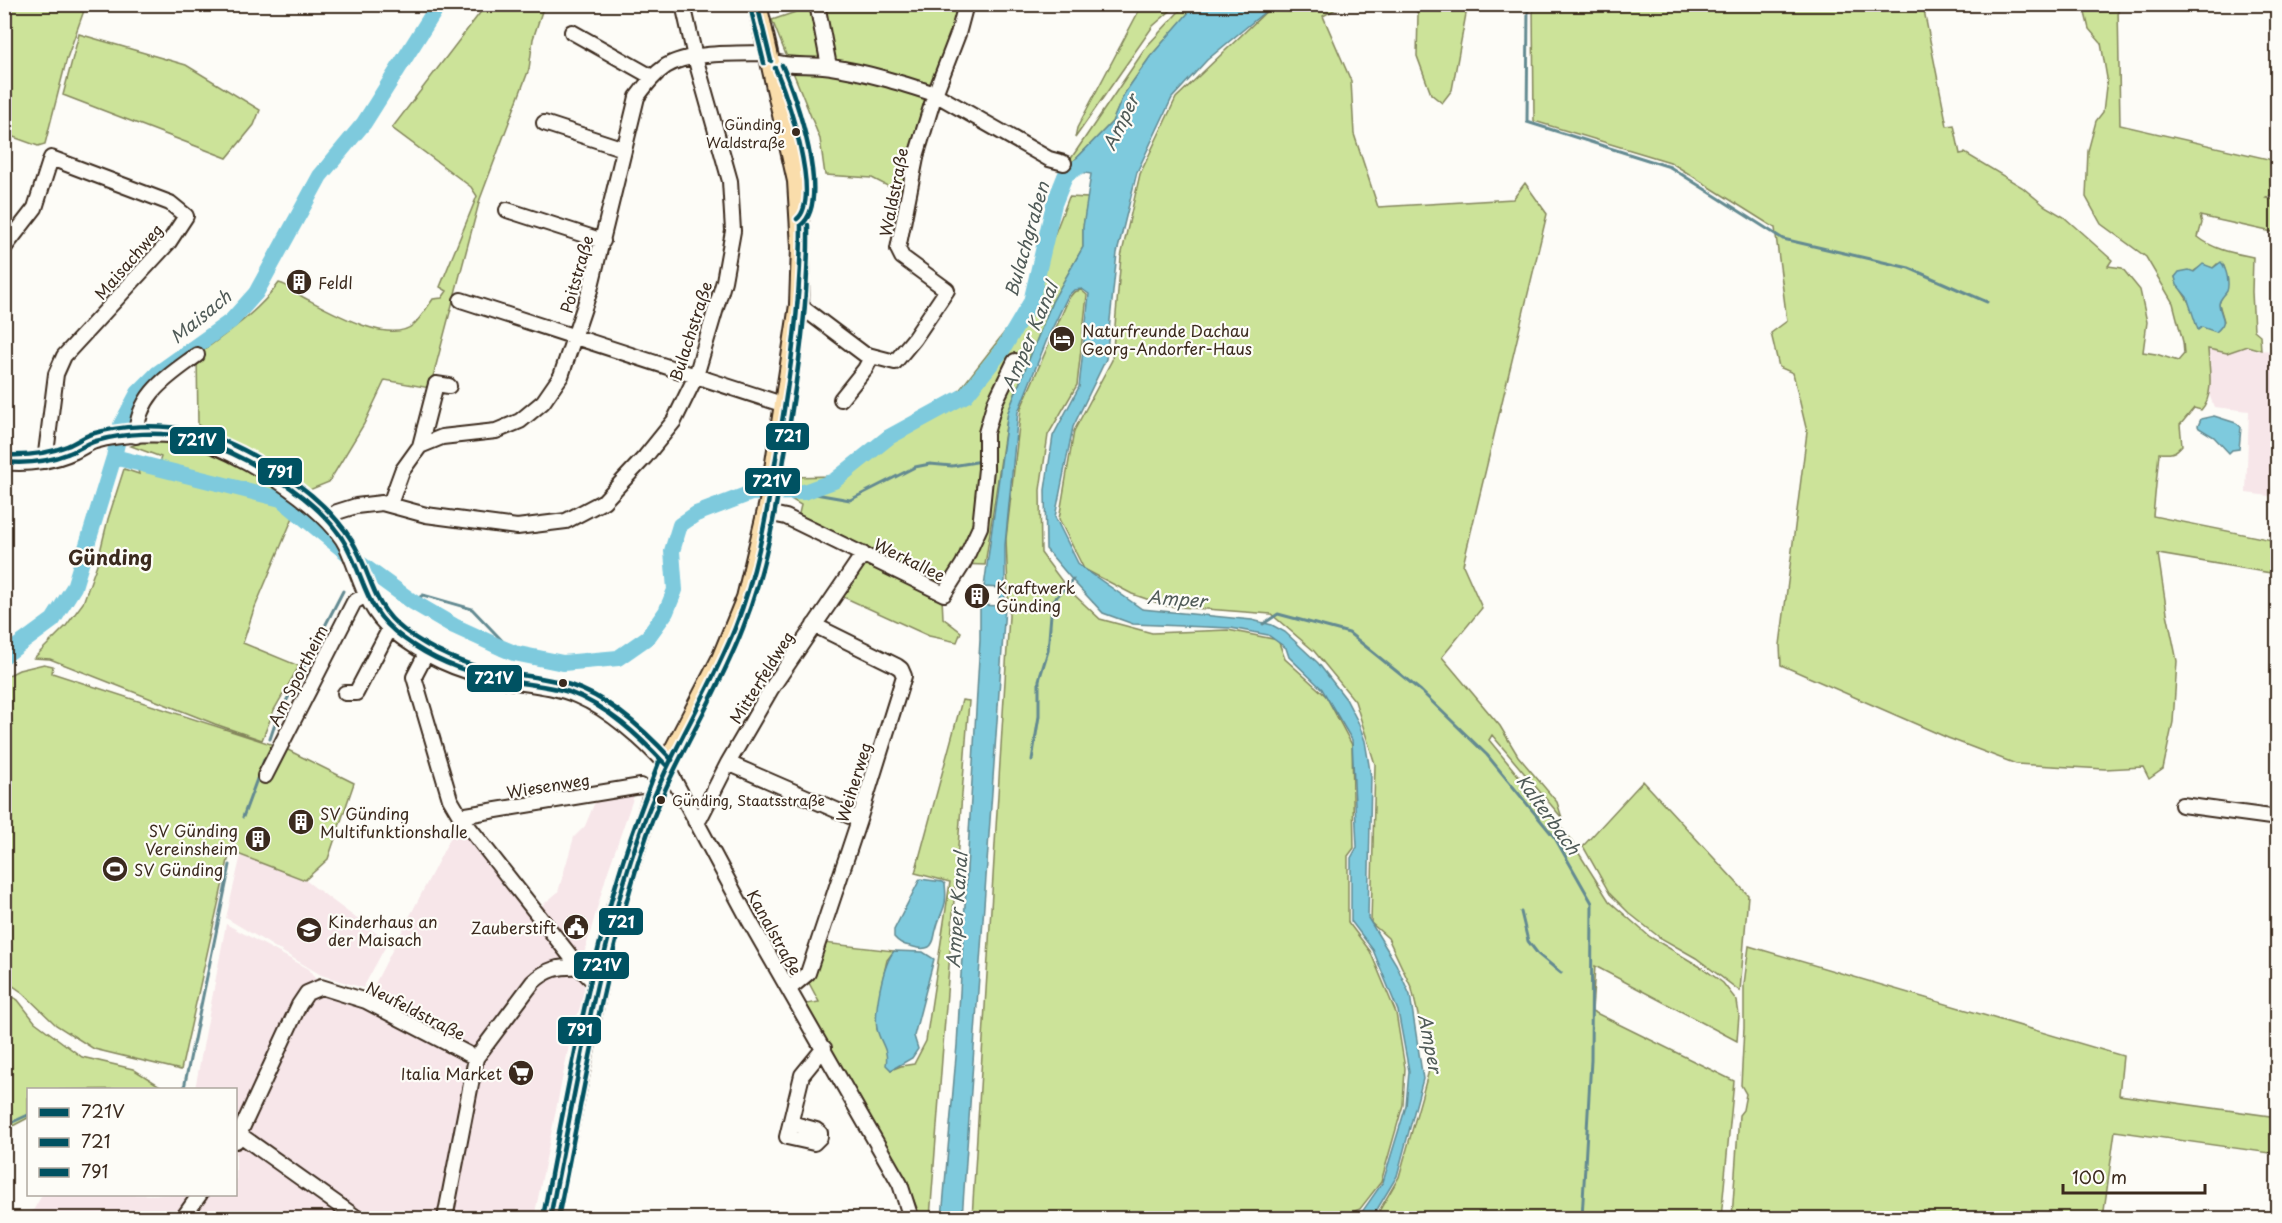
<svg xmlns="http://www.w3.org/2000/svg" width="2282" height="1223" viewBox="0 0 2282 1223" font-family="'Playpen Sans',sans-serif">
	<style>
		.built { fill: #f7e6e9 }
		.green { fill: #cce399; stroke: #84865c; stroke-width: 1.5; fill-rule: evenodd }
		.water { fill: #7ecadd; stroke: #638a91; stroke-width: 1.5 }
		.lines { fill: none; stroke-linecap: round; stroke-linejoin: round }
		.stream { stroke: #638a91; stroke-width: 3 }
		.river { stroke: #7ecadd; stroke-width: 16 }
		.minor-casing { stroke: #3b2a1e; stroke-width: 18 }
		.major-casing { stroke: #3b2a1e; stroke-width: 22 }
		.minor { stroke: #fdfcf7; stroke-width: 14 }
		.major { stroke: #faddab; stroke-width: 18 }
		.bus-1-casing { stroke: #fdfcf7; stroke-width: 9 }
		.bus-2-casing { stroke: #fdfcf7; stroke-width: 9 }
		.bus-3-casing { stroke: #fdfcf7; stroke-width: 9 }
		.bus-1 { stroke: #005262; stroke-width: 4.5 }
		.bus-2 { stroke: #005262; stroke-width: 4.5 }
		.bus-3 { stroke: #005262; stroke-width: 4.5 }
		.bus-dot { fill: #3b2a1e; stroke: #fdfcf7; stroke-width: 2 }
		.labels { text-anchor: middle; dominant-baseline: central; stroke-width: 4.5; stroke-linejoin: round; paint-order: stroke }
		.bus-label { font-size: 14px; fill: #3b2a1e; stroke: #fdfcf7; text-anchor: end }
		.street-label { font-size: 16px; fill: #3b2a1e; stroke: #fdfcf7 }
		.poi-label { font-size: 16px; fill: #3b2a1e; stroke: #fdfcf7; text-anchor: start }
		.water-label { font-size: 18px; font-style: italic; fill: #4f5a57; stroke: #fdfcf7 }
		.quarter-label { font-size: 20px; font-weight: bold; fill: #3b2a1e; stroke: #fdfcf7 }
		.line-badge { stroke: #fdfcf7; stroke-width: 2 }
		.badge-label { font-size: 16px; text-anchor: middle; font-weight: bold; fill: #fff }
	</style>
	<rect width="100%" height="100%" fill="#fdfcf7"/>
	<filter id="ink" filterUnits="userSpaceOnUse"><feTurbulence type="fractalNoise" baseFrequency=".0167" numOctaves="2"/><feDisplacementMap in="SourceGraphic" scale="12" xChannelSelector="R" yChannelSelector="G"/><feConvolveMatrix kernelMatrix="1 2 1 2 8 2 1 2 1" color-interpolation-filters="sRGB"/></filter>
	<g filter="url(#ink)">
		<path class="built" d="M2247 346 2255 350 2277 351V497L2246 493 2249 411 2214 407 2209 394 2208 349 2227 353Z
			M636 790 606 877 582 961 539 908 558 892 574 837 585 826 597 797Z
			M461 817 587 990 573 1026 534 1218H26L34 1209 42 1195 236 1194V1090L195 1089 226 924 309 969 321 988 366 1001Z
			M241 855 305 880 388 942 363 988 321 975 226 918Z"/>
		<path class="green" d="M25 4 43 7 44 5H86L67 58 45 144 38 146 5 134V5Z
			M486 5H544L533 39 529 69 480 199 430 388 385 380 364 424 329 482 302 493 267 467 198 425 197 355C226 334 258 312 279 283 289 285 294 292 303 297 326 309 389 346 413 325 421 318 427 307 433 299L442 298 447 291 440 287 477 196 471 187 392 128Z
			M816 5H963L905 195 872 178 825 175 820 139 772 20Z
			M1142 5H1177L1153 26 1075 138 1077 128Z
			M1185 5H1196L1150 57 1124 94 1112 122 1071 164 1070 160 1147 46Z
			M1273 5H1343L1323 16 1351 81 1354 134 1378 207 1513 199 1525 183 1547 214 1463 565 1482 608 1442 657 1500 726 1518 756 1557 802 1562 818 1492 735 1489 740 1568 836 1609 901 1650 937 1704 969 1723 983 1737 1001 1739 1015 1737 1041 1595 966 1592 1011 1734 1081 1721 1218H1375L1399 1177 1430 1067 1412 989 1388 938 1371 923 1375 764 1355 701 1314 651 1271 614 1167 606 1132 594 1084 569 1059 519 1074 431 1112 360 1121 257 1140 174 1176 98Z
			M1413 5H1464L1466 14 1452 90 1442 103 1431 94 1417 56 1418 14Z
			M1533 5H1923L1947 126 1954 125 1960 154 1965 153 2022 187 2045 206 2064 217 2112 260 2108 266 2122 268 2140 290 2147 322 2143 352 2156 354 2178 361 2184 354 2183 342 2173 303 2146 257 2101 224 2086 197 2088 151 2096 121 2103 112 2107 78 2101 43 2089 29 2083 5H2118L2120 125 2277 161V191L2266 198 2277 200V233L2200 216 2202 223 2198 237C2214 250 2234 253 2253 257L2252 292 2254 330 2260 335 2261 350 2247 346 2227 353 2208 349C2209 368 2215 395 2201 410L2194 408 2180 425 2182 445C2175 454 2170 454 2159 453L2153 516 2277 541V574L2158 554 2167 613 2177 661 2173 722 2163 769 2149 779 2143 767 2105 769 2016 764 1948 738 1781 665 1780 645 1807 432 1793 373 1779 367 1771 333 1787 321 1775 228 1670 162 1534 121ZM2217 264 2224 266C2230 290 2225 284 2219 304L2224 321 2201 327 2196 324C2196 306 2180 293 2175 277L2180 273 2193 272C2202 265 2203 266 2213 268Z
			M79 34 186 65 260 110 254 125 227 158 63 95Z
			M1069 197 1088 198 1083 227V247L1052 302 1008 412 985 565 958 564 945 586 797 522 801 505 784 495 785 485 793 477 831 476 883 433 958 392 1018 315 1041 269Z
			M1081 290 1087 295 1077 385 1048 435 1040 490 1041 553 1067 588 1100 619 1152 633 1228 630 1278 640 1285 659 1326 696 1352 745 1354 848 1348 856V922L1370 951 1396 1013 1405 1068 1403 1105 1381 1182 1360 1209 1338 1218H972L1009 616 1006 539 1021 408 1069 298 1074 292Z
			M147 440C161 441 176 442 189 445 229 453 266 480 299 503L253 612 243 643 299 666 274 710 262 740 215 724 50 659 34 658 66 626 83 603 97 564 108 519 124 469 139 474 137 466 159 463 161 457 131 446Z
			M863 560 942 598 943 618 961 632 957 642 929 636 839 595Z
			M44 664 53 666 52 673 286 749 354 783 328 859 305 880 230 851 181 1070 94 1049 56 1025 23 993 5 980V677L19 670Z
			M962 700 969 701 930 1218H921L904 1176 806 1004 819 1002 809 983 824 943 894 951 887 960 880 991 877 1029 885 1045 891 1070 901 1066 914 1064 926 1041 950 882 915 873Z
			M1643 781 1748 895 1740 991 1696 958 1659 937 1629 913 1610 894 1583 846Z
			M1749 946 2123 1056 2119 1095 2277 1117V1154L2115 1131 2103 1218H1732L1739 1115 1743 1110 1746 1094 1741 1085 1744 1028V984Z
			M4 991 18 1000 35 1022 82 1057 133 1069 165 1089 28 1090V1118L5 1130Z"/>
		<path class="water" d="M1196 4 1273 5 1207 60 1172 98 1137 172 1117 253 1106 359 1073 427 1055 517 1079 565 1142 609 1252 620 1272 625 1285 632 1318 663 1346 699 1358 722 1365 741 1371 777 1368 918 1396 964 1410 995 1423 1079 1397 1176 1372 1218H1348L1362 1212 1383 1182 1406 1106 1409 1071 1398 1011 1373 950 1351 921V858L1357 847 1352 740 1322 689 1289 657 1286 648 1268 635 1231 628 1133 624 1103 613 1074 582 1046 549 1045 490 1053 436 1079 387 1089 294 1082 289 1074 290 1068 296 1048 337 1018 412 1005 545V607L962 1218H942L957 1045 980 640V605L999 606 1000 588 984 587 1008 412 1052 302 1083 247V227L1091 174 1075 171 1071 164 1112 122 1124 94 1150 57Z
			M2221 262C2226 268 2230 282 2227 291 2224 296 2220 298 2219 304 2220 318 2230 320 2216 332L2202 327 2198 330 2187 297 2177 285 2175 277 2179 272 2189 270 2194 272 2203 264 2213 268Z
			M2214 416 2236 423 2241 427 2239 449 2232 450 2229 453 2214 437 2199 428 2198 426 2201 419Z
			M920 879 943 882 945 884C948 909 941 909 936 930 934 936 935 943 929 947 923 950 916 948 910 946 903 945 899 943 894 937V930Z
			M894 951 923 952 934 959 914 1036 918 1049 912 1058 891 1070 886 1065C889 1049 880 1043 877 1029 874 1011 883 964 894 951Z"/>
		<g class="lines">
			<path class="stream" d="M1528 4 1527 122 1670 167 1783 239 1909 268 1987 302
				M804 492 850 500 915 467 930 464 952 466 982 461
				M413 602 423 595 472 609 514 653
				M1263 624 1278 614 1349 633 1421 691 1487 755 1555 838 1592 903 1591 1060 1582 1218
				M270 739 276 721 343 591
				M1032 760 1039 716V680L1048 651 1052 602 1073 579
				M243 817 264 760
				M1521 912 1528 941 1538 954 1561 973
				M184 1088 230 865
				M4 1126 28 1115"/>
			<path class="river" d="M114 457 281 499 358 562 413 602 454 626 502 648 514 653 563 663 618 658 648 637 666 612 675 590 672 551 680 525 696 514 751 493 804 492 834 481 889 437 966 395 1003 349 1031 302 1054 204 1066 174 1094 158
				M4 656 53 620 74 587 114 457 121 425 138 393 158 373 231 321 256 293 320 176 364 123 439 4"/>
			<g class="minor-casing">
				<path id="minor" d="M817 4 829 66
					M966 4 958 34 935 94 1049 159 1064 163
					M572 32 652 77
					M771 61C790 68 811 63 831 67 866 72 901 83 935 94L917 153 898 249 902 257 947 290 914 339 895 362 864 354 799 305
					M544 123 624 149
					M507 210 603 241
					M4 248 35 208 51 158 170 203 186 216 169 242 64 356 56 374 45 461
					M461 300 785 405
					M841 399 865 369 872 356
					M136 436C138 394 166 378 197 355
					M420 446 436 384 449 386
					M4 462C27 465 54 461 75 451 82 448 88 443 95 441 120 434 165 432 190 438 236 449 327 505 347 547 360 575 366 610 392 630 425 656 456 671 498 679 524 684 553 685 578 696 609 709 644 740 666 765L749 920 900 1184 911 1218
					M390 504 402 471 420 446 442 437 496 431 520 421 543 402 561 376 590 290 637 97C646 85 654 74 666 66 691 51 740 54 769 53
					M767 513 786 517 944 594 963 564 980 527 986 469V433L995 402 1015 361
					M326 519 337 512 356 506 382 503 426 515 517 527 566 521 604 501 645 457 674 421 696 376 724 281 733 231 730 181 695 57 683 4
					M426 654 414 677 450 799 460 816 579 967 591 979 599 981
					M345 693H356L390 628
					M728 763 859 820
					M265 776 354 602 366 595
					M2182 805 2278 818
					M460 816 641 786
					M695 821 700 818 728 763 771 689 863 554
					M789 989 808 973 859 820 904 676 901 669 897 666 814 625
					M791 1123 816 1130 820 1133V1137L814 1143 787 1137 802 1075 824 1048
					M236 1132 357 1218
					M236 1141 299 1005 307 993 321 987 366 1001 476 1058
					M183 1218 200 1194
					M445 1218 476 1058 533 982C547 969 559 966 579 967"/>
			</g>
			<g class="major-casing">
				<path id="major" d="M550 1218 599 981 616 908 652 798 666 765 721 659 746 598 769 502 799 305 801 247 797 181 757 4"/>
			</g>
			<use href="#minor" class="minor"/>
			<use href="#major" class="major"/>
			<g class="bus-1-casing">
				<path id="bus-1" d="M757 4 771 61
					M782 65C796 96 832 201 801 225
					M4 462C26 464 47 462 67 454 77 451 85 444 96 441 124 433 161 431 190 438 241 451 322 499 347 547 367 585 365 610 403 638 431 659 463 672 498 679 521 684 546 685 569 692 607 706 639 736 666 765
					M550 1218C576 1088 597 955 641 830 666 759 707 697 735 628 758 571 767 511 777 452 790 376 801 301 801 225"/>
			</g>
			<g class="bus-2-casing">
				<path id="bus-2" d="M750 6 764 63
					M775 68C787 94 822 199 797 219
					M558 1218C584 1090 605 960 647 835 672 762 716 699 743 628 766 570 776 508 786 447 798 373 809 300 808 225"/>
			</g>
			<g class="bus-3-casing">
				<path id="bus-3" d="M5 455C26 456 47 454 67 446 75 443 83 437 91 434 121 425 160 424 191 430 246 443 323 493 352 541 372 574 371 605 404 630 432 651 464 665 499 672 523 676 547 677 570 685 610 698 644 729 672 760
					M543 1217C565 1102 585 986 619 874 630 836 645 799 659 762"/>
			</g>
			<use href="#bus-1" class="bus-1"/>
			<use href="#bus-2" class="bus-2"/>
			<use href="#bus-3" class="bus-3"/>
		</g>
	</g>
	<defs>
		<g id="building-disc" transform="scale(1.35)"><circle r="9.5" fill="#3b2a1e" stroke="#fdfcf7"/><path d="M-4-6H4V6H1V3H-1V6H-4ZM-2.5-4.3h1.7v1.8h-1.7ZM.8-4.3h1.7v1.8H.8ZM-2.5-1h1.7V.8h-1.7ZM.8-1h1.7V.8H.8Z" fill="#fff"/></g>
		<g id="hotel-disc" transform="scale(1.35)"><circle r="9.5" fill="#3b2a1e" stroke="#fdfcf7"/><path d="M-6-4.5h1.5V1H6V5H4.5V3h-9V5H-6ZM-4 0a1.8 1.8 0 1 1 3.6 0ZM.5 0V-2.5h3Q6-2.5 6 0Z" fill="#fff"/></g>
		<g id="stadium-disc" transform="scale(1.35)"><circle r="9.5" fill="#3b2a1e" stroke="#fdfcf7"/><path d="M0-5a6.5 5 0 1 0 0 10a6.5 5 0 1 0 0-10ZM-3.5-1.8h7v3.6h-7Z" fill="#fff"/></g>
		<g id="civic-disc" transform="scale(1.35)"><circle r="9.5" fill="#3b2a1e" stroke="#fdfcf7"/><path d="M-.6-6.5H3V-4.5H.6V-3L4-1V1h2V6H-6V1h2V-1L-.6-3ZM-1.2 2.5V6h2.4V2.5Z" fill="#fff"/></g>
		<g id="school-disc" transform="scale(1.35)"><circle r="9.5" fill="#3b2a1e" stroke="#fdfcf7"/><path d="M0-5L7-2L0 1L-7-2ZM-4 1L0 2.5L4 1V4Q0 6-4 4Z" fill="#fff"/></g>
		<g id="supermarket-disc" transform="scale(1.35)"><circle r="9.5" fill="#3b2a1e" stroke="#fdfcf7"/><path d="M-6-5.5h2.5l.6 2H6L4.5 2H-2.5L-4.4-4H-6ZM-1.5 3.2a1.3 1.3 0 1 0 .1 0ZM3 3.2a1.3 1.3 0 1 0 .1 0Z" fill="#fff"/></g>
	</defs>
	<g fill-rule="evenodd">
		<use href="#building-disc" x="299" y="282"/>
		<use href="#hotel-disc" x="1062" y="339"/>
		<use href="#building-disc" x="977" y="596"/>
		<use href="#building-disc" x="301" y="822"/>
		<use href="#building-disc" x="258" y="839"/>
		<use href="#stadium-disc" x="115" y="869"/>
		<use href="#civic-disc" x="576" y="927"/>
		<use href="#school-disc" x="309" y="930"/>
		<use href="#supermarket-disc" x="521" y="1073"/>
	</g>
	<g class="bus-dot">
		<circle cx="796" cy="132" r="5"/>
		<circle cx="563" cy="683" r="5"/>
		<circle cx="661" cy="800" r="5"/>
	</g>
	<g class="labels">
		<g class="bus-label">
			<text x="785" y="124">Günding,<tspan x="785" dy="18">Waldstraße</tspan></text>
			<text x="672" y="800" text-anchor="start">Günding, Staatsstraße</text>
		</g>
		<g class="street-label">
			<text transform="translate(893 192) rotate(-79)">Waldstraße</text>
			<text transform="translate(128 261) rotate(-49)">Maisachweg</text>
			<text transform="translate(576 274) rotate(-74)">Poitstraße</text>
			<text transform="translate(690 331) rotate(-72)">Bulachstraße</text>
			<text transform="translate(910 559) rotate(26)">Werkallee</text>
			<text transform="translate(297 675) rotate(-63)">Am Sportheim</text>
			<text transform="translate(761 677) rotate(-58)">Mitterfeldweg</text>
			<text transform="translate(853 782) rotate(-73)">Weiherweg</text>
			<text transform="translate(548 785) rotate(-9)">Wiesenweg</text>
			<text transform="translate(775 932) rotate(61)">Kanalstraße</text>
			<text transform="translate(416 1010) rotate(27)">Neufeldstraße</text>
		</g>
		<g class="poi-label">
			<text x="318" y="282">Feldl</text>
			<text x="1082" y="330">Naturfreunde Dachau<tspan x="1082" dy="18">Georg-Andorfer-Haus</tspan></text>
			<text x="996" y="587">Kraftwerk<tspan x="996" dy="18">Günding</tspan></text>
			<text x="320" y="813">SV Günding<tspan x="320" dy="18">Multifunktionshalle</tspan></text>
			<text x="238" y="830" text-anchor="end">SV Günding<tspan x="238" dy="18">Vereinsheim</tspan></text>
			<text x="134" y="869">SV Günding</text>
			<text x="328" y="921">Kinderhaus an<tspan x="328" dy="18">der Maisach</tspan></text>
			<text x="556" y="927" text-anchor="end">Zauberstift</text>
			<text x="502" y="1073" text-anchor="end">Italia Market</text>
		</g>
		<g class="water-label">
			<text transform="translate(1120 122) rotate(-64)">Amper</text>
			<text transform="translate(1026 239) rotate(-74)">Bulachgraben</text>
			<text transform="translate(200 316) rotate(-39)">Maisach</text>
			<text transform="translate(1029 336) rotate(-67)">Amper Kanal</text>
			<text transform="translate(1177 598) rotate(4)">Amper</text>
			<text transform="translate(1549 814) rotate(54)">Kalterbach</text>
			<text transform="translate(956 910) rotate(-86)">Amper Kanal</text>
			<text transform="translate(1431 1043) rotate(79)">Amper</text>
		</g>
		<g class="quarter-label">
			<text x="110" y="557">Günding</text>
		</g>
	</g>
	<g class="line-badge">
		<rect x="765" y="422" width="45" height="29" rx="6" fill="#005262"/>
		<rect x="169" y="426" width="57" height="29" rx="6" fill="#005262"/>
		<rect x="257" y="457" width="46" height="29" rx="6" fill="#005262"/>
		<rect x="744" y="467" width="57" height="28" rx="6" fill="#005262"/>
		<rect x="466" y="664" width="57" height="29" rx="6" fill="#005262"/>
		<rect x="598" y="907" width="46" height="29" rx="6" fill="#005262"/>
		<rect x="573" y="951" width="57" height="29" rx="6" fill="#005262"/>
		<rect x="557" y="1016" width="45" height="29" rx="6" fill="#005262"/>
	</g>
	<g class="badge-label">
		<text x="788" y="442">721</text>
		<text x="197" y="446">721V</text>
		<text x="280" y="478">791</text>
		<text x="772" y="487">721V</text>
		<text x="494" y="684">721V</text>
		<text x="621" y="928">721</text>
		<text x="602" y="971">721V</text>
		<text x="580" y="1036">791</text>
	</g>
	<rect width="2282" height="1223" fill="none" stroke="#fdfcf7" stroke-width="24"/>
	<rect x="12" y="12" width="2258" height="1199" fill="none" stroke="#3b2a1e" stroke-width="2" filter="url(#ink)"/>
	<rect x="27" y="1088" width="210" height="108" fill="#fdfcf7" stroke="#afa8a0" stroke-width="1.5"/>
	<rect x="39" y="1108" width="30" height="9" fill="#005262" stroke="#afa8a0" stroke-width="1.5"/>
	<text x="81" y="1118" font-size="18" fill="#3b2a1e">721V</text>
	<rect x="39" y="1138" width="30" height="9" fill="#005262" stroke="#afa8a0" stroke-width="1.5"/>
	<text x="81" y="1148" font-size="18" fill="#3b2a1e">721</text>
	<rect x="39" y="1168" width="30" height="9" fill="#005262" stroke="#afa8a0" stroke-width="1.5"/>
	<text x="81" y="1178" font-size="18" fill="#3b2a1e">791</text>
	<path d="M2063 1184v9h142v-9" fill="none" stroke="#3b2a1e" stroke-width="3"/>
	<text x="2072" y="1184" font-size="18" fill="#3b2a1e" stroke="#fdfcf7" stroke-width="4.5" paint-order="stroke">100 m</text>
</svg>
